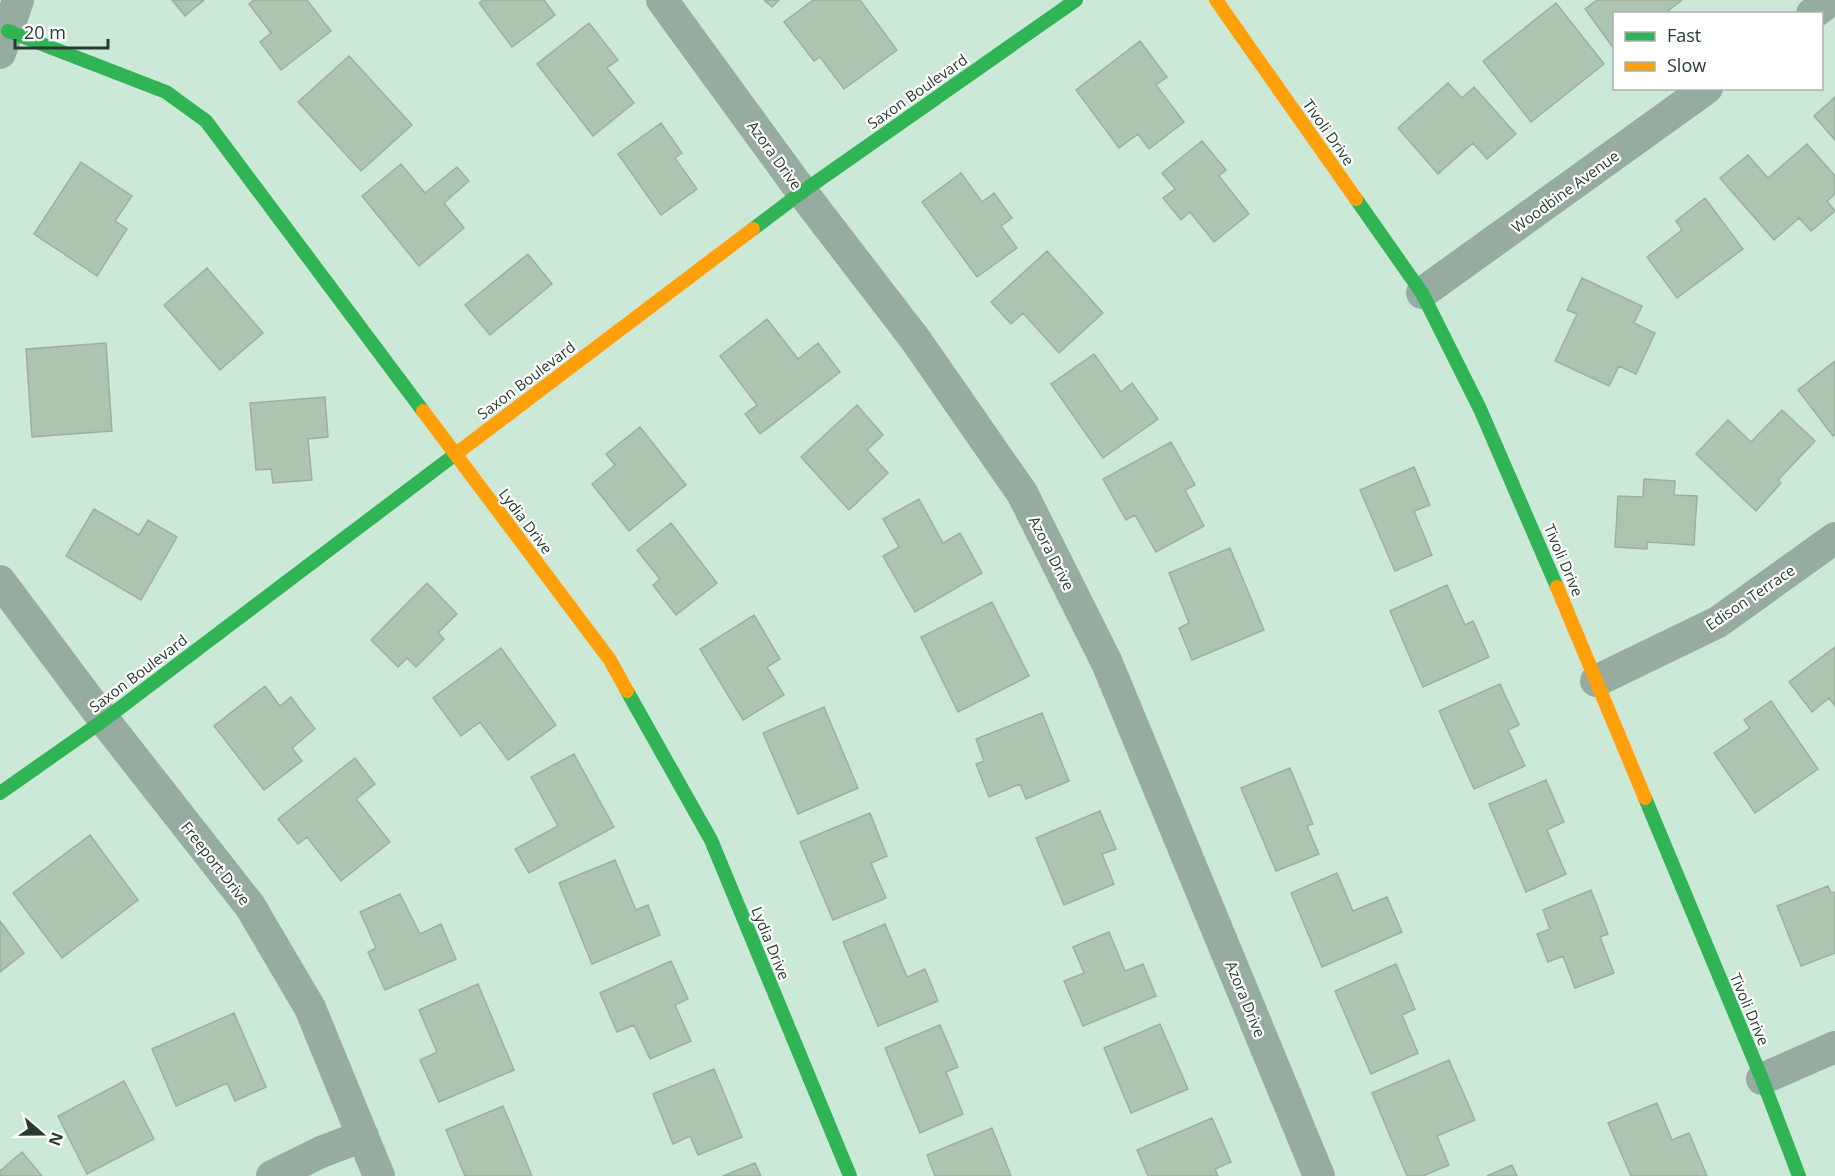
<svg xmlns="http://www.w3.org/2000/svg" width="1835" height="1176" viewBox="0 0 1835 1176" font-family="'Open Sans',sans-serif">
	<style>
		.building { fill: #adc4b0; stroke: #9db0a0; stroke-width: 1.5 }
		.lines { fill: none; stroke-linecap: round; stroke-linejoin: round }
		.street { stroke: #96aca0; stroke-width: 32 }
		.fast { stroke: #30b455; stroke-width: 14 }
		.slow { stroke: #ff9f0a; stroke-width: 14 }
		.labels { text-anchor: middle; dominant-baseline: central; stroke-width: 4.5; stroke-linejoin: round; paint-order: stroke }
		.street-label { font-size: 15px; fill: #273c31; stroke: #fff }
	</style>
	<rect width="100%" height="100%" fill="#cce9d8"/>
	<path class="building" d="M172 0H204L185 16Z
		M254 0H307L331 31 281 70 260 42 271 33 249 4Z
		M483 0H544L555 15 512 47 479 3Z
		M764 0H779L772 7Z
		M813 0H860L897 50 844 89 820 57 814 61 784 22Z
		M1597 0H1682L1664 14H1614V49L1585 9Z
		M1556 3 1604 64 1531 122 1483 61Z
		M589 23 618 60 607 68 634 103 593 136 537 64Z
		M1140 41 1167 77 1156 85 1184 122 1149 149 1138 134 1119 148 1076 90Z
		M349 56 412 125 361 171 298 102Z
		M1448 83 1462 98 1474 87 1516 134 1487 159 1473 143 1438 174 1398 128Z
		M1835 97V140L1814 116Z
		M661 123 682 153 675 158 697 189 661 215 618 154Z
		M1202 141 1226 170 1219 176 1249 214 1214 242 1190 212 1181 220 1163 198 1175 189 1162 173Z
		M1807 144 1835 176V194L1827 201 1835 211 1811 231 1799 218 1774 240 1720 178 1748 155 1768 178Z
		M81 162 132 196 115 221 127 229 97 276 34 234Z
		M401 164 425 193 457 167 469 181 444 203 464 228 419 266 362 196Z
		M961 173 982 202 994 193 1012 218 1001 226 1017 248 977 277 922 202Z
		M1705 198 1743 249 1677 298 1647 257 1682 230 1676 221Z
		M1047 251 1103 313 1059 353 1023 313 1011 324 991 302Z
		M528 254 552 284 490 335 465 305Z
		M207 268 263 333 220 370 164 305Z
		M1582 278 1642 306 1634 323 1655 333 1636 374 1619 366 1609 386 1555 361 1577 314 1567 310Z
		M767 319 798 359 818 343 840 372 760 434 745 414 757 405 720 356Z
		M106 343 112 431 32 437 26 349Z
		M1094 354 1121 392 1132 383 1158 419 1103 458 1051 384Z
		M1835 361V434L1833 436 1798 390Z
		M325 397 328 437 308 439 312 480 273 483 271 469 256 470 250 403Z
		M857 405 883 435 867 450 888 473 849 510 801 457Z
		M1782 410 1815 441 1778 480 1781 483 1756 511 1696 454 1728 420 1751 442Z
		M640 427 686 485 629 531 592 484 615 465 606 454Z
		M1171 442 1195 485 1185 490 1204 526 1156 552 1135 515 1126 520 1103 479Z
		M1414 467 1430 505 1414 511 1432 555 1395 571 1360 490Z
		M1644 479 1675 481 1674 495 1697 496 1694 545 1647 542V549L1615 547 1618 496 1643 497Z
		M919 499 943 543 960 533 982 573 915 612 883 556 899 547 883 519Z
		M94 509 139 535 148 520 177 537 141 600 66 556Z
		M671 523 717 583 676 615 653 585 660 579 637 550Z
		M1230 548 1264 630 1192 660 1179 628 1189 623 1169 573Z
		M427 583 457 614 438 633 444 639 416 667 407 658 398 667 371 640Z
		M1447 585 1465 625 1473 621 1489 657 1423 687 1390 611Z
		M992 602 1029 676 958 712 921 637Z
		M754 615 780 659 767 667 784 695 743 720 700 649Z
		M1835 647V706L1829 698 1812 712 1789 682Z
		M501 648 556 725 508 760 480 722 461 736 433 698Z
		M1500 684 1519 725 1508 730 1525 766 1474 789 1439 711Z
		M265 686 280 706 291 697 315 729 292 748 302 761 264 790 214 726Z
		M1771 701 1818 769 1755 813 1714 753 1750 728 1744 720Z
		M824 707 858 788 798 814 763 733Z
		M1042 713 1069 781 1026 799 1020 784 989 797 976 764 984 761 976 739Z
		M574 754 614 827 529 873 515 849 558 826 531 777Z
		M355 758 375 784 356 799 390 842 341 881 307 837 298 844 278 819Z
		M1290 768 1313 824 1307 826 1319 854 1276 871 1241 788Z
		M1546 780 1564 822 1547 830 1566 874 1526 892 1489 804Z
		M1100 811 1116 849 1102 854 1114 884 1064 905 1036 838Z
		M870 813 887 856 871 863 886 898 833 920 800 842Z
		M90 835 138 900 62 958 13 893Z
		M615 860 636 910 648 905 660 935 592 964 559 883Z
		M1337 873 1353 911 1387 897 1402 932 1322 967 1291 893Z
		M1828 886 1831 893 1835 892V953L1801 966 1777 906Z
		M1591 890 1608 934 1600 937 1614 973 1575 988 1563 956 1548 962 1537 934 1550 929 1543 910Z
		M400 894 420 934 441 924 456 959 385 990 368 952 376 948 360 912Z
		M0 921 24 953 0 972Z
		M885 924 907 977 925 969 938 1001 878 1026 843 942Z
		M1109 932 1125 971 1143 964 1156 996 1083 1026 1064 981 1084 973 1073 947Z
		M671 961 688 999 675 1005 691 1041 650 1059 634 1025 617 1032 600 993Z
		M1396 964 1415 1009 1402 1015 1418 1053 1371 1074 1335 991Z
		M478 984 514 1070 439 1102 420 1060 437 1052 419 1010Z
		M234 1013 266 1087 235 1101 227 1083 176 1106 152 1049Z
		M1160 1024 1188 1089 1131 1113 1104 1048Z
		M940 1025 958 1067 946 1072 963 1114 920 1133 885 1048Z
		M1449 1060 1475 1120 1437 1136 1449 1165 1423 1176H1407L1372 1093Z
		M714 1069 742 1137 698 1155 690 1136 673 1144 653 1094Z
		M124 1081 154 1139 87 1174 58 1116Z
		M1657 1103 1672 1140 1689 1133 1707 1176H1631L1608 1123Z
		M503 1106 532 1176H465L446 1130Z
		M1212 1118 1231 1162 1215 1169 1218 1176H1148L1137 1150Z
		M992 1128 1011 1176H935L927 1155Z
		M22 1152 42 1176H0V1171Z
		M755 1163 761 1176H723Z
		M1512 1165 1517 1176H1487Z"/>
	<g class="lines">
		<path class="street" d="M662 0 802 192 915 339 1022 493 1107 663 1319 1176
			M1812 14 1831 0
			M0 53 18 0
			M1422 293 1707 88
			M0 581 104 720 250 906 310 1008 379 1176
			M1596 681 1718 622 1835 538
			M1762 1079 1835 1047
			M272 1176 321 1152 363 1136"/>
		<path class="fast" d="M8 31 166 92 206 121 423 411
			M1356 199 1422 293 1480 409 1557 587
			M753 229 802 192 1076 0
			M627 691 711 840 850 1176
			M0 793 104 720 461 450
			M1645 798 1762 1079 1799 1176"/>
		<path class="slow" d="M1216 0 1356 199
			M423 411 610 660 627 691
			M461 450 753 229
			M1557 587 1645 798"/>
	</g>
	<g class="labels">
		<g class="street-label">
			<text transform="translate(917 91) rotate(-35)">Saxon Boulevard</text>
			<text transform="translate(1329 132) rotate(55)">Tivoli Drive</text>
			<text transform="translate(775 155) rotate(54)">Azora Drive</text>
			<text transform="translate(1565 191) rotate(-36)">Woodbine Avenue</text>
			<text transform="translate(526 380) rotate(-37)">Saxon Boulevard</text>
			<text transform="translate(526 521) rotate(53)">Lydia Drive</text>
			<text transform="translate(1052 553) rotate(63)">Azora Drive</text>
			<text transform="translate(1564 560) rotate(67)">Tivoli Drive</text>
			<text transform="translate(1750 597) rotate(-34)">Edison Terrace</text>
			<text transform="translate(138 673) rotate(-37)">Saxon Boulevard</text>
			<text transform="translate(216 863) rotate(52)">Freeport Drive</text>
			<text transform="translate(771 943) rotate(68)">Lydia Drive</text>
			<text transform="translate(1246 999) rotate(68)">Azora Drive</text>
			<text transform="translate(1750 1009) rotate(67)">Tivoli Drive</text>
		</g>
	</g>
	<rect x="1613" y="12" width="210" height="78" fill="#ffffff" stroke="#a9b1ad" stroke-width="1.5"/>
	<rect x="1625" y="32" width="30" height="9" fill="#30b455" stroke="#a9b1ad" stroke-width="1.5"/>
	<text x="1667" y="42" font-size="18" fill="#273c31">Fast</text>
	<rect x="1625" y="62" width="30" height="9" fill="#ff9f0a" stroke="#a9b1ad" stroke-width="1.5"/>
	<text x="1667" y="72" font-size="18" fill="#273c31">Slow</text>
	<g transform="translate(42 1134) rotate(110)" stroke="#ffffff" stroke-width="4.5" paint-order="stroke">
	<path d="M0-4.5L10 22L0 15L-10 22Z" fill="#273c31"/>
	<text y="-9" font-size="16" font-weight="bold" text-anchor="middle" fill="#273c31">N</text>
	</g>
	<path d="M15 39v9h93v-9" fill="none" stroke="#273c31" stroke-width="3"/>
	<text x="24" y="39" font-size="18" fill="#273c31" stroke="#ffffff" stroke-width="4.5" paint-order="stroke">20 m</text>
</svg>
